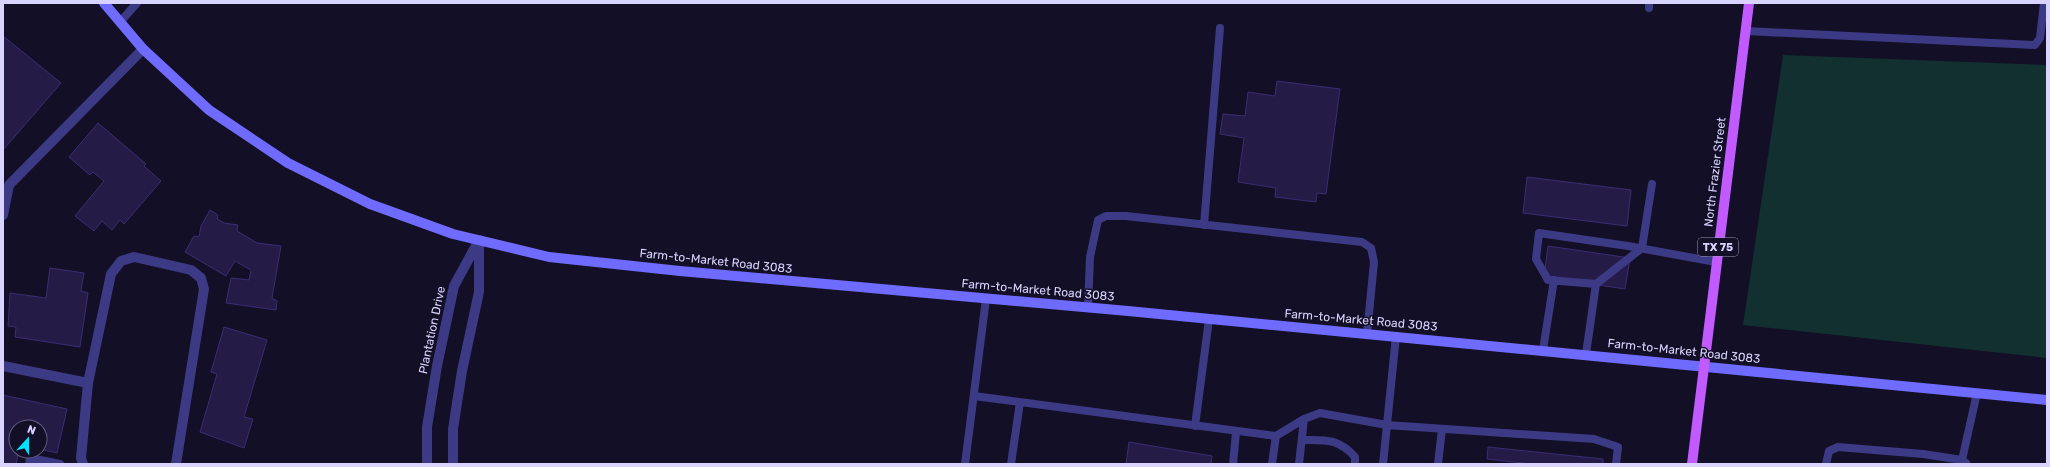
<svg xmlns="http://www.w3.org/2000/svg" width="2050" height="467" viewBox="0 0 2050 467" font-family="Rubik,sans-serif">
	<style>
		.green { fill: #12302f }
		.building { fill: #241b47; stroke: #3b2d73 }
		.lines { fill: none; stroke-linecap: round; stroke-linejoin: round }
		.service { stroke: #3d3a85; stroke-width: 8 }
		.minor { stroke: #3d3a85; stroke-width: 10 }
		.tertiary { stroke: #3d3a85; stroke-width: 10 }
		.secondary { stroke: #6f6bff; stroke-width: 10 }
		.primary { stroke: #c25bff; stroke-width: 10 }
		.labels { text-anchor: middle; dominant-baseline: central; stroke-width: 3; stroke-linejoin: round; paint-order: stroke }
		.shield { fill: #130f26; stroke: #9e99be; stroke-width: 1 }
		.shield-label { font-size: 11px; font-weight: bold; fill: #d9d4ff }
		.street-label { font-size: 12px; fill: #d9d4ff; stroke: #130f26 }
	</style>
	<rect width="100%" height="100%" fill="#130f26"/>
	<path class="green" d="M1783 55 2047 65V358L1743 325Z"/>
	<path class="building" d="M3 36 61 83 3 150Z
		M1277 81 1340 89 1326 194 1317 193 1316 202 1275 197 1276 188 1238 182 1244 138 1220 134 1223 114 1245 116 1248 92 1275 96Z
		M98 123 146 164 144 166 161 181 124 224 120 220 112 230 102 221 94 231 75 216 104 181 93 172 90 175 69 157Z
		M1527 177 1631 190 1627 226 1523 213Z
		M210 210 218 215 217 219 224 223 238 225 237 231 257 243 281 246 272 298 277 301 276 310 226 303 231 278 249 280 251 270 235 261 226 276 185 252 194 236 199 237 201 226Z
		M1548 246 1630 258 1625 289 1544 277Z
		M50 268 84 273 81 291 88 293 80 347 15 337 16 327 8 326 10 293 46 298Z
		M224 327 267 340 244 417 253 419 244 448 200 432 217 374 211 372Z
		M3 395 67 409 57 453 40 449V427H16V451H19L16 464H3Z
		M1129 442 1212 456 1211 464H1126Z
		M1488 447 1603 459V464H1531L1487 459Z"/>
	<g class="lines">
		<path class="service" d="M1649 8V3
			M120 22 137 3
			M1746 31 2035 45 2040 38 2044 3
			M1204 225 1220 28
			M1596 284 1548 280 1536 259 1539 233 1628 246 1716 262
			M1088 308 1090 257 1098 220 1106 216H1126L1362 242 1371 248 1374 262 1367 334
			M1543 350 1554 280
			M1586 354 1596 284 1642 248 1652 184
			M974 396 1276 436 1272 464
			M1195 426 1209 319
			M1276 436 1304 419 1320 413 1387 425 1594 439 1618 447 1616 464
			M1302 440C1325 440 1338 438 1355 457V464
			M1966 463 1962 460 1977 393
			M29 464 30 458 60 464
			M965 464 986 299
			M1011 464 1020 402
			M1233 464 1236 432
			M1299 464 1304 419
			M1383 464 1396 336
			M1438 464 1442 429
			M1826 464 1829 451 1838 447 1923 454 1962 460V464"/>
		<path class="minor" d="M3 215 9 185 143 49
			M3 366 88 383 111 274 121 261 134 257 191 270 201 278 204 289 176 464
			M83 464 81 458 88 383"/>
		<path class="tertiary" d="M427 464V427L437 366 454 286 479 240
			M453 464V429L462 371 479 292V242"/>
		<path class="secondary" d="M104 3 143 49 209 110 288 163 370 204 453 234 549 257 680 271 1128 311 2047 400"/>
		<path class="primary" d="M1692 464 1749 3"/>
	</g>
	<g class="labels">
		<rect class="shield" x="1698" y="238" width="40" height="18" rx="3"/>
		<g class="shield-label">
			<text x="1718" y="247">TX 75</text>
		</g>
		<g class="street-label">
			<text transform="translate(1715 172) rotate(-83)">North Frazier Street</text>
			<text transform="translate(716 261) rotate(6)">Farm-to-Market Road 3083</text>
			<text transform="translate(1038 290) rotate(5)">Farm-to-Market Road 3083</text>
			<text transform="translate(1361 320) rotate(5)">Farm-to-Market Road 3083</text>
			<text transform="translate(432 330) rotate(-78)">Plantation Drive</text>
			<text transform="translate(1684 351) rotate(6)">Farm-to-Market Road 3083</text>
		</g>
	</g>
	<rect width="2050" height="467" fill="none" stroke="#d9d4ff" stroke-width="8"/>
	<g transform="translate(28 439) rotate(21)"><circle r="19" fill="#130f26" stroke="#625e7d"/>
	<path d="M0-3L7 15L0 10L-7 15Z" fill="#00e5ff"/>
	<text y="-6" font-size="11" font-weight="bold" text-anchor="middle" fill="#d9d4ff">N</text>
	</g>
</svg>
